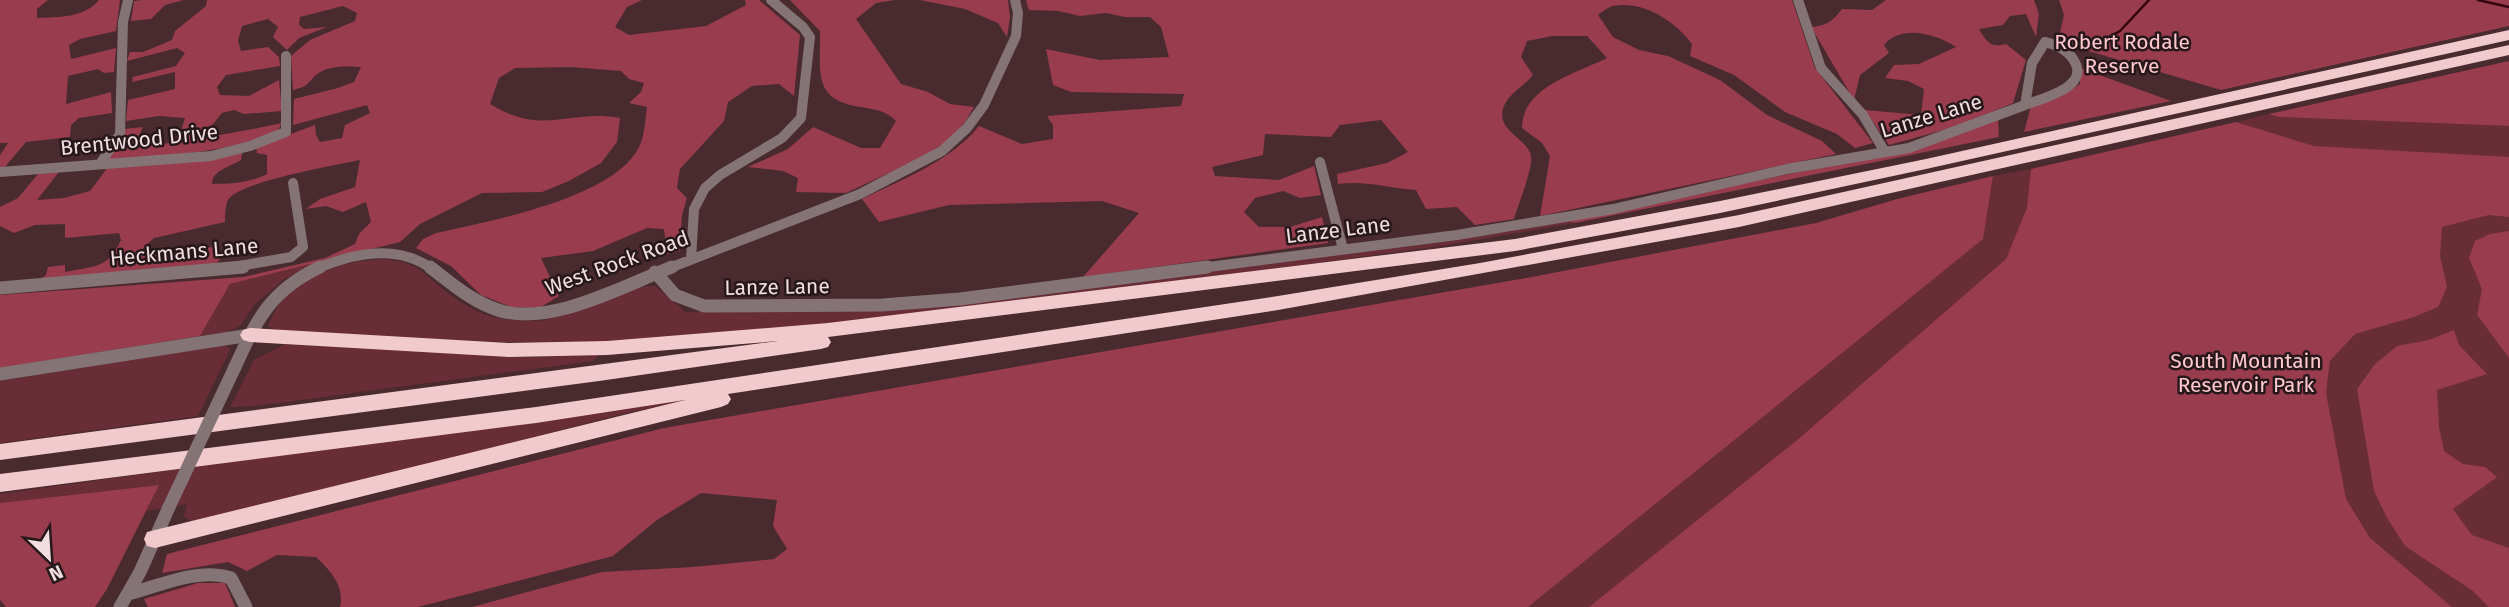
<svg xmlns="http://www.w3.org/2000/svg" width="2509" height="607" viewBox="0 0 2509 607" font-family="'Fira Sans',sans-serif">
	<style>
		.green { fill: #682d36 }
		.forest { fill: #993c4d }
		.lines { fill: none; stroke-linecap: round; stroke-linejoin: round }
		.stream { stroke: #33040f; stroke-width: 2.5 }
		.minor-far1 { stroke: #847475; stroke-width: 10 }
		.minor { stroke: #847475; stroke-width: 13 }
		.highway { fill: #f1cace; fill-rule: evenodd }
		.minor-bridge { stroke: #847475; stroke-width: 13 }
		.labels { text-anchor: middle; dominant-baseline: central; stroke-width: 5; stroke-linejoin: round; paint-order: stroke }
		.park-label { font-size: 21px; fill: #fec8cd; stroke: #26181a }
		.street-label { font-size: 21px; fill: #f2dee0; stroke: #26181a }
	</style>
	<rect width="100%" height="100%" fill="#492b2f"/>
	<path class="green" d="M2269 114 2278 117 2509 126V607H1761L1796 442 1589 607H1528L1809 380 1990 195 1993 176 2031 169 2030 184 2255 128 2236 122Z
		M1564 220 1575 223 1441 246 1272 269 794 328 575 345 281 332 268 326C273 315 278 303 287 294 314 268 383 247 417 268 425 273 433 281 441 288 472 312 489 320 528 321 573 322 611 286 655 286L685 312 900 310Z
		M325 260 283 280 254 305 240 326 225 333 200 336 230 284Z
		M285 344 529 357 599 355 593 361 257 406 230 407 254 360Z
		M224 345 230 349 227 356 198 416 0 443V381Z
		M711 395 627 413 209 520 193 523 184 516 187 504 147 511 158 485 0 503V494Z"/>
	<path class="forest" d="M0 0H48L37 9V18C59 17 84 18 99 0H120L116 31 80 39 69 45 71 59 116 48 114 72 104 73 98 69 68 76 66 104 111 92 112 113 79 118 71 125 70 137 26 142 4 168H0V155L8 143H0Z
		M142 0H184L165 5 151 19 131 21 134 1Z
		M207 0H642L627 7 615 27 629 35 706 26 746 5 745 0H759L800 35 794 96 779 84 752 86 728 102 724 121 680 169 677 188 687 198 682 215 680 251 667 254 664 229 647 228 593 251 541 258 559 296 539 308 511 307 481 295 451 266 416 248 423 239 436 233C489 221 617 198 640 145 645 134 645 119 647 107L629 103 641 92 644 83 629 79 621 71 571 67 515 68 499 78 490 104C544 137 567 109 620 118L617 142 601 163 569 181 542 192 482 193 420 224 400 242 230 284 200 336 0 368V295L243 277 325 258 355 244 359 234 371 222 366 202 343 212 326 206 306 209 320 199 355 187 360 160C336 165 238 182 228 200 225 206 225 216 225 222L154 238 142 249 147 253 213 247 223 255 216 264 38 281 46 275 48 267 65 265V272C94 266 108 269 121 240L119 233 65 238V224L35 225 14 233 0 226V207L18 198 38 174 59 172 37 200 64 198 90 191 108 167 243 150 241 160C230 167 212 170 212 184 232 184 249 183 267 174V155L257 153 256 147 315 125 316 135 320 142 342 138 345 125 370 113 367 105 293 125 294 99 338 88 354 82 361 67C348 66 327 65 316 75 306 85 308 86 293 90L291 56 310 40 355 21 357 13 343 6 300 17 299 25 304 29 327 27 299 38 287 50 273 37 278 27 268 19 242 26 238 41 241 51 268 47 279 57 280 66 226 75 217 87 220 95 249 96 279 80 282 111 244 114 234 110 222 113 209 129V137C233 132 257 129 282 123L277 132C222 154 166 155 107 160L124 138V129L143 127 136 142 139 146 171 143 181 131 185 118 159 116 126 121 128 100 175 89V72L132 82 133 77 176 66 185 53 177 48 127 61 130 52H143L172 40 175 31 206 6Z
		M790 0H895L876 3 856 19 901 84 928 92 950 104 974 107 965 122 948 141 917 160 846 193 796 192 798 178 783 171 748 167 788 149 813 127 861 148H880L896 121C885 110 876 110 861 107 811 100 821 71 820 31Z
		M920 0H1008L1010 17 1007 37 998 23 965 9Z
		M1026 0H1792L1815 68 1873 143 1855 148 1837 134 1785 112 1734 75 1690 56 1692 44C1675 21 1643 0 1613 6 1608 7 1602 12 1598 15L1613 37 1639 50 1668 56 1720 80 1767 115 1822 141 1836 154 1540 216 1550 156 1542 143 1522 128C1522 87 1575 74 1607 58L1587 36H1552L1527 41 1521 57 1533 75C1526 84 1512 92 1506 102 1490 130 1528 137 1531 156 1533 169 1518 205 1514 219L1475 225 1457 207 1426 209 1416 190C1389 188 1365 180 1338 184L1337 174 1387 163 1408 152 1381 120 1340 125 1331 137 1265 134 1263 155 1212 167 1215 176 1279 180 1314 166 1321 195 1300 198 1283 191 1255 198 1244 212 1259 227H1290L1322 217 1328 243 1083 277 1139 213 1102 201 949 205 879 222 862 199C901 180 951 161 979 126L1022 144 1053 139V125L1047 116 1181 106 1184 94 1071 92 1053 85 1046 49 1100 60 1169 57 1161 27 1150 17H1125L1106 13 1080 16 1059 11 1029 10Z
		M1886 0H2034L2039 14 2036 37 2026 14 2010 16 2003 25 1979 29C1987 42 1990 48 2006 44L2026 60 2013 103 1958 126 1889 145 1865 110 1921 115 1924 89 1908 81 1885 78 1894 65 1919 64 1956 47C1936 34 1902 24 1884 45L1889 53 1860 75 1854 100 1811 27C1826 26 1833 21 1842 9L1872 10Z
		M2059 0H2509V26L2221 90 2058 42 2064 15Z
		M2509 61V126L2278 117 2269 114Z
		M2080 68 2171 101 2024 132 2031 106 2067 92 2080 84Z
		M1998 118 1999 137 1575 223 1564 220 1873 157Z
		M2236 122 2314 146 2509 157V217L2489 215 2442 227 2440 256 2447 287 2438 307 2414 317 2355 334 2330 361 2326 393 2346 499 2370 538 2452 607H1589L1796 441 2006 259 2027 208 2031 169Z
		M1993 176 1983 239 1528 607H472L602 572 693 567 774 559 787 549 773 526 777 500 701 493 657 520 613 556 418 607H340C345 586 330 570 316 557L277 555 247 571 228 562 162 573 167 554 664 428 1526 278 1816 223 1897 199Z
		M2509 231V358L2477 315 2482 289 2469 258 2475 241 2490 234Z
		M2454 330 2459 345 2487 374 2437 390 2439 427 2444 451 2463 464 2485 467 2497 477 2453 509 2472 535 2509 548V607H2489L2473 591 2405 546 2386 516 2374 491 2357 389 2375 364 2397 346 2429 340Z
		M159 485 107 589 95 607H6L0 600V503Z
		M198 583H225L235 607H148L144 599Z"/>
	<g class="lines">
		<path class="stream" d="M2478 0 2509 7
			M2092 46 2120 31 2149 0"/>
		<path class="minor-far1" d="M1798 0 1821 68 1863 115 1885 152
			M2045 42C2055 44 2067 50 2073 59 2092 87 2043 98 2025 105L2032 63Z
			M1320 162 1343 249
			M100 164 120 134 123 22 128 0
			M0 172 211 156 250 146 286 132V56
			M691 259 694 209 705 188 720 175 782 138 801 118 810 37 803 27 771 0
			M222 269 291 257 303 247 293 183
			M316 269C353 253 397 243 432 269
			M667 269 860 194 942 151 967 128 984 105 1016 36 1018 13 1015 0
			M1193 269 1457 235 1613 209 1787 169 1909 148 2025 105"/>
		<path class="minor" d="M430 267C451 283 471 301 498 310 550 327 623 286 672 267
			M655 272 675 295 704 306 882 305 960 299 1207 267
			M0 288 243 267
			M235 367C257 319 270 291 320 267
			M0 374 250 335
			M128 594C159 586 199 567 231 578L246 607
			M120 607 140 572 169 507"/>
		<path class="highway" d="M2509 30V40L1926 169 1720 213 1515 251 828 337 831 342 828 347 821 349 599 381 0 460V444L778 341 607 355 509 357 250 342 243 340 240 335 243 330 250 328 509 343 607 341 828 323 1515 239 1720 201 1926 159Z
			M2509 45V55L1739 227 1278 310 728 394 731 399 728 404 721 407 155 548 147 546 144 539 147 532 155 530 685 400 536 423 0 492V474L536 407 1278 296 1480 263 1739 215Z"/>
		<path class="minor-bridge" d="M169 507 235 367"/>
	</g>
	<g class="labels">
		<g class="park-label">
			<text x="2122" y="42">Robert Rodale<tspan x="2122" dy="24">Reserve</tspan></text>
			<text x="2246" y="361">South Mountain<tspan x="2246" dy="24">Reservoir Park</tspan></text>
		</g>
		<g class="street-label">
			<text transform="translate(1931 116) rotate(-17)">Lanze Lane</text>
			<text transform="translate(139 140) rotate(-6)">Brentwood Drive</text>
			<text transform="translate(1338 230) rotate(-7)">Lanze Lane</text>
			<text transform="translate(184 252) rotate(-5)">Heckmans Lane</text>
			<text transform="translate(617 263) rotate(-20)">West Rock Road</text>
			<text transform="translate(777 287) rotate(-1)">Lanze Lane</text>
		</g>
	</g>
	<g transform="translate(49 558) rotate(155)" stroke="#26181a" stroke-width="5" paint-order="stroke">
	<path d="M0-5L12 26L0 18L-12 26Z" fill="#f2dee0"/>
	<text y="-10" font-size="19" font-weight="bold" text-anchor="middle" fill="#f2dee0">N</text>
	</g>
</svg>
